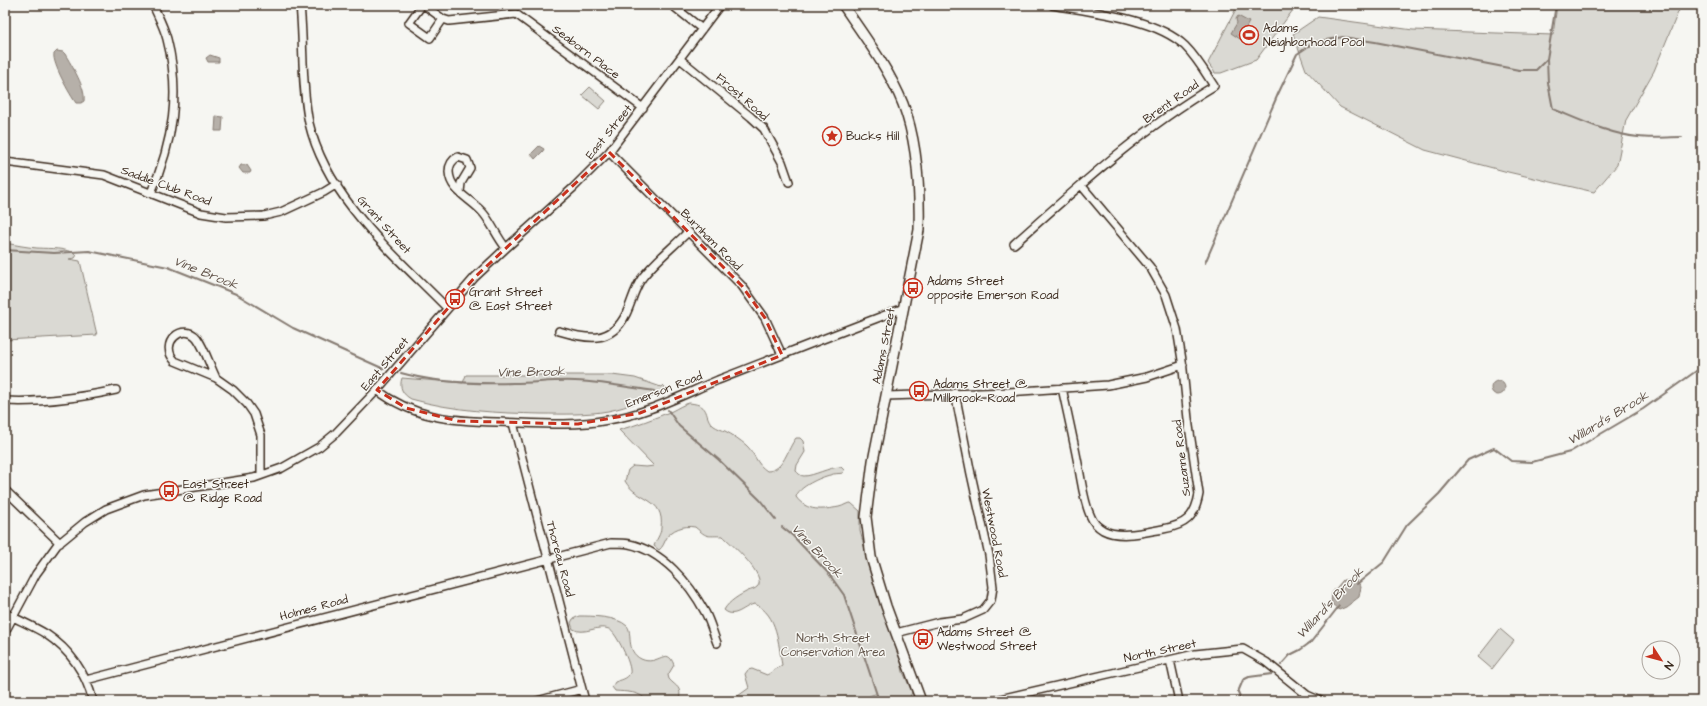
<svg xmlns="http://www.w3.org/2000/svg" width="1707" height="706" viewBox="0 0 1707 706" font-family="'Architects Daughter',sans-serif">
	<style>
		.green { fill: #dad9d3; stroke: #8a8278 }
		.water { fill: #b6b0a9; stroke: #857a71 }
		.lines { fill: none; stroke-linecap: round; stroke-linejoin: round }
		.stream { stroke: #857a71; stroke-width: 2 }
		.minor-casing { stroke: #3b2a1e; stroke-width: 10 }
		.major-casing { stroke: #3b2a1e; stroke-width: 12 }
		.minor { stroke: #f6f6f2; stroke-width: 7 }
		.major { stroke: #f6f6f2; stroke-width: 9 }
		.marked { fill: none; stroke: #c8321e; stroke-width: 3; stroke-dasharray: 8 5; stroke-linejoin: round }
		.labels { text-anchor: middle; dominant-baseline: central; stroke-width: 3; stroke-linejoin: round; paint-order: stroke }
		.poi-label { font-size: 12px; fill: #3b2a1e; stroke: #f6f6f2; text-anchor: start }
		.street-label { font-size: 12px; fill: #3b2a1e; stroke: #f6f6f2 }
		.park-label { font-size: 12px; fill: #63564b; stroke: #f6f6f2 }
		.water-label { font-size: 13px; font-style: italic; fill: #605248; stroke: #f6f6f2 }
	</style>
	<rect width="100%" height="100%" fill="#f6f6f2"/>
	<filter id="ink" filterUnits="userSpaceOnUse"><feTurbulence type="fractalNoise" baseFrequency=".025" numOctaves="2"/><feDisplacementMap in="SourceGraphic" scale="8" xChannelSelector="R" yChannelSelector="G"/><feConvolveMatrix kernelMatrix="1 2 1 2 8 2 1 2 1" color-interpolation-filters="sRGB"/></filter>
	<g filter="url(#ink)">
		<path class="green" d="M1238 5H1294L1293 10 1256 60 1221 73H1215L1208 63Z
			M1557 5H1681L1654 71 1626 120 1617 165 1594 192 1508 172 1425 150 1340 107 1306 70 1293 34 1318 17 1413 30 1553 35Z
			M590 87 606 101 599 109 582 95Z
			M5 243C16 245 26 247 37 248 51 249 65 247 77 255L75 258 69 259 80 261 97 335 5 340Z
			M466 375H612L635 378 661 387 663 385 668 390C648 398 629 407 608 411 586 415 563 414 541 414 496 413 454 411 411 399 402 394 399 387 402 378L463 383Z
			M689 403C713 405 702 417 714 426 717 428 722 430 725 431 733 435 740 440 746 445 755 453 756 464 767 471 784 471 787 449 796 438H800L803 441 805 452 797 465 796 471C798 473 800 476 804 476 814 476 829 467 841 467L844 470 843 473C839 474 835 473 830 475 821 477 798 487 796 497 807 512 822 510 839 507 844 506 846 503 851 503L860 511V531L871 571 884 616 898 646 903 672 912 692 910 697 911 701H879L877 694C871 694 868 697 864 701H731L749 688 745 674 748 670 752 669 767 675 782 665C778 643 778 615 755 604 745 605 735 620 724 610 729 601 740 595 748 591 751 590 755 589 757 587 769 577 730 543 723 536 706 535 709 539 695 527 684 525 671 529 666 539 664 543 663 547 659 550L654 546C656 540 661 534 661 528 665 497 637 502 625 481L628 470 633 466 646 467 654 466 619 430C637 425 655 418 672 411 678 408 682 405 689 403Z
			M579 616C591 616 617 616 627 626 633 632 625 651 641 659 658 667 667 645 674 665L668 675 669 679C677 688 682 686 679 701H647C640 691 626 692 615 691L612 687 615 682C620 680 628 679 630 673 632 665 616 632 609 629 597 624 585 636 573 629L571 623 573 619Z
			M1500 629 1514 641 1492 669 1478 657Z"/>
		<path class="water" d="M1238 16 1249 22 1240 39 1231 33 1237 23 1236 19Z
			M57 51 63 52 65 54C72 66 86 88 84 101L81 103H76C70 95 52 63 54 54Z
			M210 55 219 58V62H208L206 58Z
			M216 116 223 117 222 131H215Z
			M539 146 544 149 543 151 535 159 531 154Z
			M241 165H247L251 171 250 173H243L239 168Z
			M1491 388a7 7 0 1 1 14 0a7 7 0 1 1-14 0Z
			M1356 579 1361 587 1359 597 1346 607 1339 610 1331 603 1332 593 1343 580Z"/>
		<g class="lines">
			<path class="stream" d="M1547 59 1548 83 1553 109C1580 120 1609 134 1638 137 1652 139 1667 137 1682 137
				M5 250 54 253 89 251 168 267 236 294 293 328 384 369
				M1205 263 1278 94 1297 54 1315 42 1343 37 1375 42 1519 70H1536L1547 59 1556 5
				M401 373C436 383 477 384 513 383 534 383 554 380 575 381 601 382 628 387 654 391L658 397
				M668 410 679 426 719 460 760 500 776 520
				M782 527 793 536 829 574 844 595 879 701
				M1357 584 1384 562 1407 525 1439 494 1468 460 1494 448 1511 461 1532 462 1570 452 1643 409 1699 369
				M1281 665 1290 655 1300 650 1311 642 1339 606
				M1242 701 1238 692 1243 680 1249 677 1272 674"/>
			<g class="minor-casing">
				<path id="minor" d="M300 5C304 44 301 84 309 123 327 199 395 255 447 308
					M422 5 409 23 430 38 443 19
					M424 5 443 19 449 21 516 14 643 108
					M672 5 702 29
					M680 59 751 117 764 129 782 162 789 182
					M609 152 742 286 765 318 782 355
					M5 162 104 175 201 213 226 217 264 216 281 212 324 192 337 184
					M460 192 461 183 470 168 467 160 458 157C452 160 449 165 449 172 450 192 472 199 484 214 492 224 497 237 506 248
					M151 193C173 142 181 93 167 39 164 27 158 16 153 5
					M1014 244C1077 188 1141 129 1214 86 1205 72 1197 58 1185 46 1156 18 1091 12 1052 5
					M559 331C586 339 611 345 626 314 632 302 634 289 642 278 655 261 673 247 688 232
					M216 378C210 366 205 349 197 338 183 322 158 343 175 361L216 378 233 390 247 404 254 414 261 435V475
					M1062 388C1068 415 1074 442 1079 469 1082 484 1084 503 1091 517 1093 522 1098 527 1103 530 1120 539 1145 532 1163 529 1186 525 1195 517 1199 494L1188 419 1182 360 1177 329 1166 295 1150 267 1081 185
					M377 390C413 418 453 421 497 422 534 423 571 427 608 420 647 414 682 395 718 380 780 356 842 331 904 308
					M886 396 1009 392 1108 385 1147 377 1183 365
					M5 401C43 403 78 398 116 390
					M513 423 585 701
					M5 490 60 543
					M5 613C18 620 33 626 46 634 70 650 86 674 93 701
					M5 632 36 574 57 545 85 522 106 509 144 495 254 478 282 468 319 447 336 433 377 390 475 277 506 248 573 188 609 152 720 5
					M896 633 939 622 963 619 983 610 991 600 993 587 989 555 971 474 955 393
					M1170 660 1179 701
					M86 680 611 543C617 543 623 543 629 544 663 551 689 583 705 612 710 621 713 633 717 643
					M537 701 582 689
					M991 701 1195 654 1243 649 1266 662 1307 695 1321 701"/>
			</g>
			<g class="major-casing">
				<path id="major" d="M843 5C864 36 889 69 903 104 917 141 920 191 919 230L873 461 866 517 871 557 886 606 921 701"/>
			</g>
			<use href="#minor" class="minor"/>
			<use href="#major" class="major"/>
		</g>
	</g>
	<path class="marked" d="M609 152 742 286 765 318 782 355 640 413 578 424 458 421 406 408 377 390 475 277Z"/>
	<defs>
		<g id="stadium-ring" transform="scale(1)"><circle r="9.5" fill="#f6f6f2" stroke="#c8321e" stroke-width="1.5"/><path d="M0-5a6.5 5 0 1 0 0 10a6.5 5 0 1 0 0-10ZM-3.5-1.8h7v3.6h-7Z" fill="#c8321e"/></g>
		<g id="sight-ring" transform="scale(1)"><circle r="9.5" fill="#f6f6f2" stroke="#c8321e" stroke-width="1.5"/><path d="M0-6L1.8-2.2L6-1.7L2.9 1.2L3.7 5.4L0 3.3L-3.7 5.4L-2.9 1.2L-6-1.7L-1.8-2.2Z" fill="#c8321e"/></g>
		<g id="bus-ring" transform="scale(1)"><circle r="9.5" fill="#f6f6f2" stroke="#c8321e" stroke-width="1.5"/><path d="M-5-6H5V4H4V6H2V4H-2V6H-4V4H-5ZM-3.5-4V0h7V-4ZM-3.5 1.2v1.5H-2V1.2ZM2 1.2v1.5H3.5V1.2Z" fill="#c8321e"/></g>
	</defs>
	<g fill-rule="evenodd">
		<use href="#stadium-ring" x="1249" y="35"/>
		<use href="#sight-ring" x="832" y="136"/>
		<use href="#bus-ring" x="913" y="288"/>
		<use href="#bus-ring" x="455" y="299"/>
		<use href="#bus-ring" x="919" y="391"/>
		<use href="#bus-ring" x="169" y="491"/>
		<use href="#bus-ring" x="923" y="639"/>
	</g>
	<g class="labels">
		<g class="poi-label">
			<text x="1263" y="28">Adams<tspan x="1263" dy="14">Neighborhood Pool</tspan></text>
			<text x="846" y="136">Bucks Hill</text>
			<text x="927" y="281">Adams Street<tspan x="927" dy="14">opposite Emerson Road</tspan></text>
			<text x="469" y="292">Grant Street<tspan x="469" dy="14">@ East Street</tspan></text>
			<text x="933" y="384">Adams Street @<tspan x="933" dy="14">Millbrook Road</tspan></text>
			<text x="183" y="484">East Street<tspan x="183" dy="14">@ Ridge Road</tspan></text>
			<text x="937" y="632">Adams Street @<tspan x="937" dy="14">Westwood Street</tspan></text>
		</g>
		<g class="street-label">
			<text transform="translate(586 52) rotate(37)">Seaborn Place</text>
			<text transform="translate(742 97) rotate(41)">Frost Road</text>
			<text transform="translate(1171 102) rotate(-35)">Brent Road</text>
			<text transform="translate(609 132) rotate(-51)">East Street</text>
			<text transform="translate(166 186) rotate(20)">Saddle Club Road</text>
			<text transform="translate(384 225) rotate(48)">Grant Street</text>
			<text transform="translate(711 240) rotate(45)">Burnham Road</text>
			<text transform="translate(884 346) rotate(-79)">Adams Street</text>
			<text transform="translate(385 364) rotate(-49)">East Street</text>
			<text transform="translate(664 390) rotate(-21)">Emerson Road</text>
			<text transform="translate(1182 458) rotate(-97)">Suzanne Road</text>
			<text transform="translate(994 533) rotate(79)">Westwood Road</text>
			<text transform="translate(560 559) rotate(75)">Thoreau Road</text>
			<text transform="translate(314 608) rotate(-15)">Holmes Road</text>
			<text transform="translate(1160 651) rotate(-12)">North Street</text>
		</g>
		<g class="park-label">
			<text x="833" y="638">North Street<tspan x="833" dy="14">Conservation Area</tspan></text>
		</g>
		<g class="water-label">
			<text transform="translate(206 273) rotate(22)">Vine Brook</text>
			<text transform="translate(531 372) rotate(-1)">Vine Brook</text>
			<text transform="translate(1608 418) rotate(-31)">Willard's Brook</text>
			<text transform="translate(817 551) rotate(47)">Vine Brook</text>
			<text transform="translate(1330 603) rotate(-47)">Willard's Brook</text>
		</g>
	</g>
	<rect width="1707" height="706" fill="none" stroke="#f6f6f2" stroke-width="20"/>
	<rect x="10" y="10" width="1687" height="686" fill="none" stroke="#3b2a1e" stroke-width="1.5" filter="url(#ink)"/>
	<g transform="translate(1661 660) rotate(126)"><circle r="19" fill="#f6f6f2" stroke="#aba49d"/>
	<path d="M0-3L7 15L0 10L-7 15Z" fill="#c8321e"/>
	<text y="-6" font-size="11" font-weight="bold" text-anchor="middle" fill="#3b2a1e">N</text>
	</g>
</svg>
